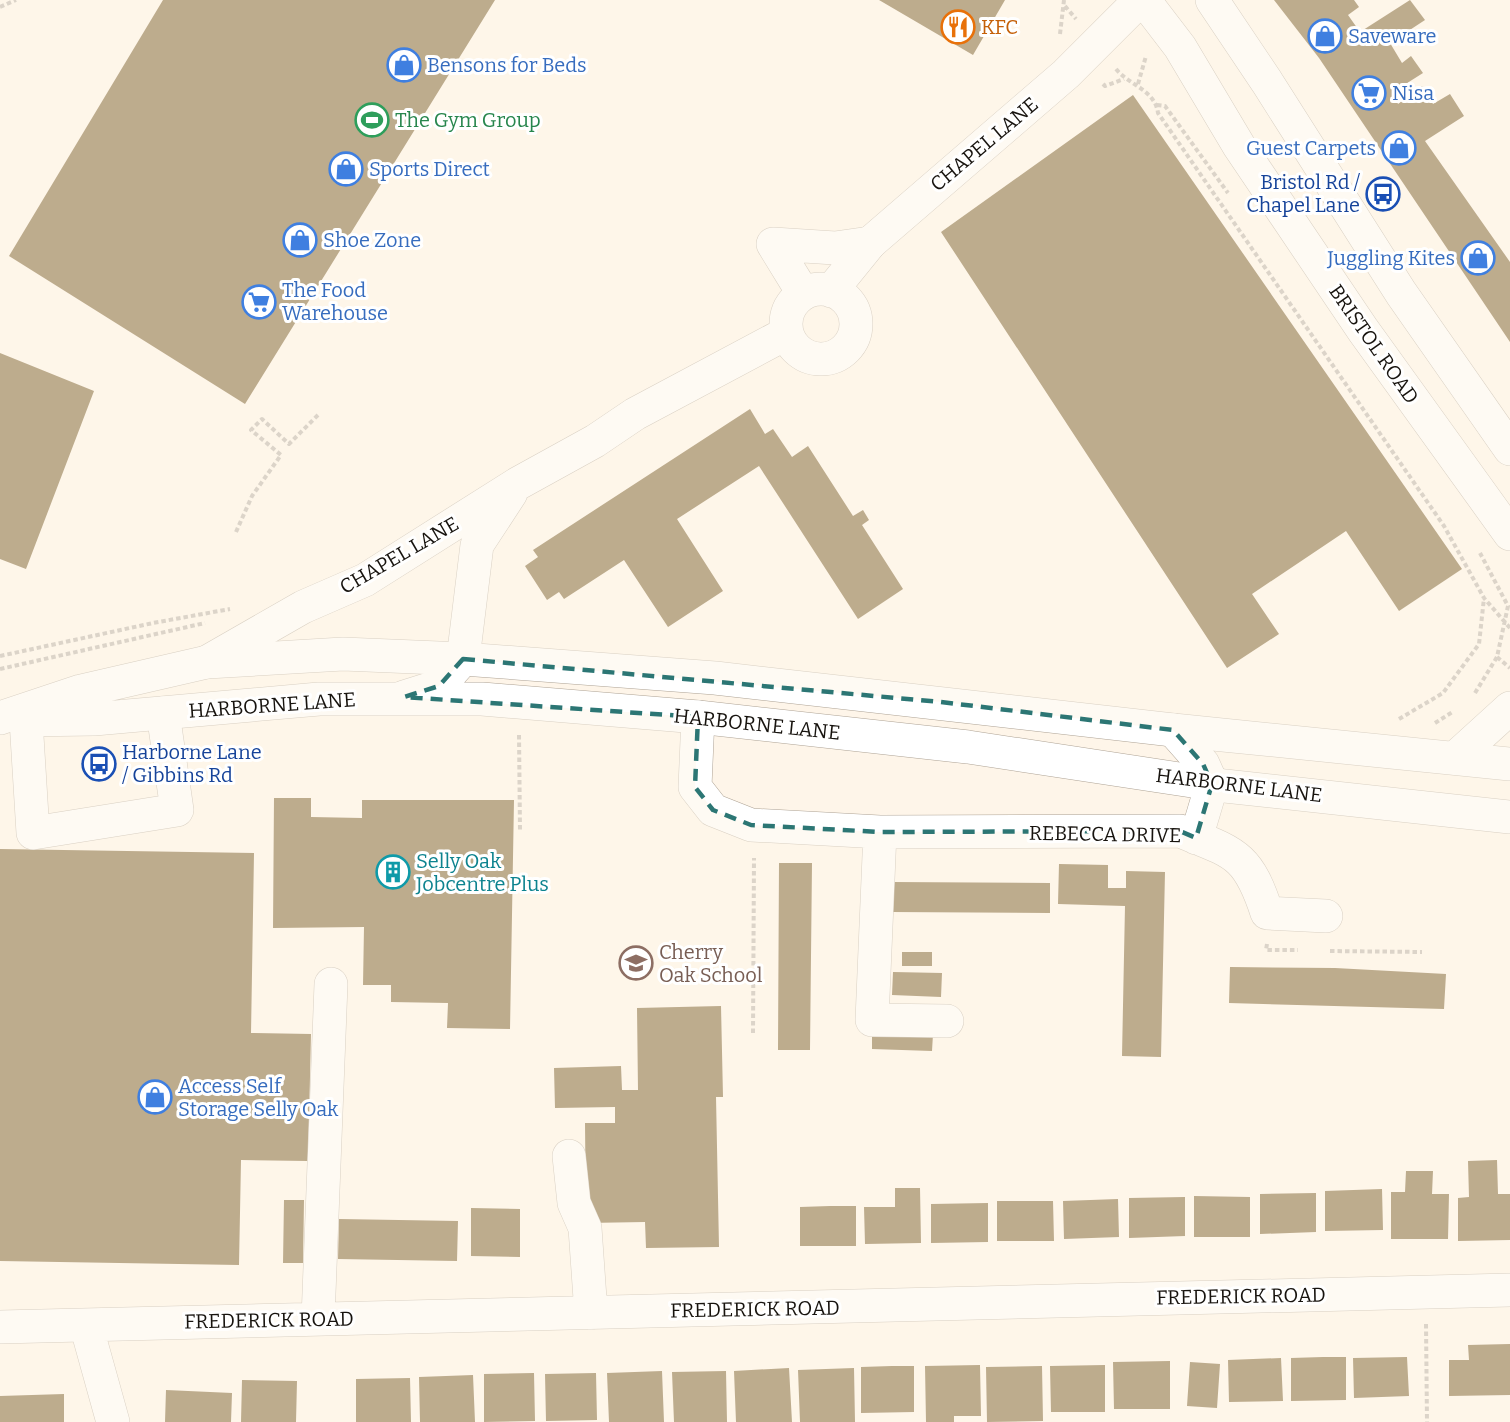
<svg xmlns="http://www.w3.org/2000/svg" width="1510" height="1422" viewBox="0 0 1510 1422" font-family="Bitter,serif">
	<style>
		.building { fill: #70521d }
		.lines { fill: none; stroke-linecap: round; stroke-linejoin: round }
		.minor-casing { stroke: #aea395; stroke-width: 34 }
		.major-casing { stroke: #aea395; stroke-width: 34 }
		.highway-casing { stroke: #aea395; stroke-width: 34 }
		.path { stroke: #b3aca2; stroke-width: 4; stroke-dasharray: 4.5 3; stroke-linecap: butt }
		.minor { stroke: #fff; stroke-width: 33 }
		.major { stroke: #fff; stroke-width: 33 }
		.highway { stroke: #fff; stroke-width: 33 }
		.marked { fill: none; stroke: #2c7674; stroke-width: 4.5; stroke-dasharray: 12 8; stroke-linejoin: round }
		.labels { text-anchor: middle; dominant-baseline: central; stroke-width: 6; stroke-linejoin: round; paint-order: stroke }
		.food-label { font-size: 20px; fill: #c56008; stroke: #fff; text-anchor: start }
		.shop-label { font-size: 20px; fill: #366cbe; stroke: #fff; text-anchor: start }
		.leisure-label { font-size: 20px; fill: #27864d; stroke: #fff; text-anchor: start }
		.street-label { font-size: 20px; fill: #17130e; stroke: #fff }
		.transit-label { font-size: 20px; fill: #164399; stroke: #fff; text-anchor: end }
		.culture-label { font-size: 20px; fill: #0d838f; stroke: #fff; text-anchor: start }
		.education-label { font-size: 20px; fill: #785e54; stroke: #fff; text-anchor: start }
	</style>
	<rect width="100%" height="100%" fill="#fef5e9"/>
	<path class="building" d="M163 0H495L245 404 9 256Z
		M879 0H1005L973 55Z
		M1274 0H1354L1359 7 1348 15 1360 32 1410 0 1425 20 1390 43 1402 63 1411 56 1423 73 1393 92 1398 104 1422 86 1433 104 1450 94 1464 116 1425 141 1510 262V342L1319 58Z
		M1133 95 1462 569 1399 611 1346 531 1252 594 1279 634 1227 668 941 232Z
		M0 353 94 391 26 569 0 559Z
		M750 409 765 434 773 429 792 457 808 446 853 516 863 510 869 520 862 525 903 589 858 619 759 466 677 519 723 591 668 627 624 560 564 599 559 592 547 600 525 566 538 557 533 550Z
		M274 798H311V817L362 818V800H514L510 1029 447 1028 448 1003 391 1002V985H363L364 927 273 928Z
		M0 849 254 853 251 1033 311 1034 308 1161 241 1160 239 1265 0 1261Z
		M779 863H812L810 1050H778Z
		M1059 864 1108 865V888H1126V871L1165 872 1161 1057 1122 1056 1125 906 1058 904Z
		M891 882 1050 883V913L891 912Z
		M902 952H932V966H902Z
		M1230 967 1335 968 1446 974 1444 1009 1229 1003Z
		M893 972 942 973 941 997 892 995Z
		M721 1006 723 1097H716L719 1247 646 1248 645 1222 586 1223 585 1123H615V1107L555 1108 554 1068 621 1066 622 1090H638L637 1008Z
		M872 1032 933 1034 932 1051 872 1049Z
		M1497 1160 1498 1194H1510V1240L1458 1241V1198L1469 1197 1468 1161Z
		M1406 1171H1433L1432 1194H1449L1448 1239H1391V1192H1405Z
		M895 1188H920L921 1243 865 1244 864 1207H895Z
		M1382 1189 1383 1230 1325 1231V1191Z
		M1316 1193V1232L1260 1234V1194Z
		M1194 1196 1250 1197V1237H1194Z
		M1185 1197V1236L1129 1238V1198Z
		M1118 1199 1119 1237 1064 1239 1063 1201Z
		M284 1200H304L303 1263H283Z
		M997 1201H1053L1054 1241H997Z
		M988 1203V1242L931 1243V1204Z
		M830 1206H856V1246H800V1207Z
		M471 1208 520 1209V1257L471 1256Z
		M339 1219 458 1221 457 1261 338 1259Z
		M1510 1344V1395L1449 1396V1360H1469L1468 1345Z
		M1323 1357H1346V1400L1291 1401V1358Z
		M1407 1357 1409 1396 1354 1398 1353 1358Z
		M1281 1358 1283 1401 1229 1402 1228 1360Z
		M1170 1361V1409H1114L1113 1362Z
		M1190 1362 1220 1364 1217 1408 1187 1406Z
		M980 1365 981 1416H954V1422H926L925 1366Z
		M1105 1365V1412H1051L1050 1366Z
		M892 1366H914V1412L861 1413V1367Z
		M1042 1366 1043 1421 987 1422 986 1367Z
		M789 1368 792 1422H736L734 1371Z
		M854 1368 855 1422H800L798 1370Z
		M662 1371 664 1422H609L607 1373Z
		M726 1371 727 1422H674L672 1372Z
		M534 1373 535 1421 484 1422V1374Z
		M596 1373 597 1420 546 1421 545 1374Z
		M473 1375 475 1422H420L419 1377Z
		M410 1378 411 1422H356V1379Z
		M242 1380 297 1381 296 1422H241Z
		M166 1390 232 1393 231 1422H165Z
		M64 1394V1422H0V1396Z"/>
	<g class="lines">
		<g class="minor-casing">
			<path id="minor" d="M773 244 835 248 870 243
				M773 244 803 293
				M698 717 695 787 713 810 751 825 880 832 1180 831C1235 853 1248 854 1267 913L1326 916
				M26 720 33 833 177 810 163 713
				M1173 730 1203 764 1212 784 1196 838
				M1455 758 1510 708
				M880 832 872 1020 947 1021
				M569 1156 574 1203 585 1228 591 1313
				M318 1319 331 984
				M86 1325 113 1422
				M0 1327 1510 1290"/>
		</g>
		<g class="major-casing">
			<path id="major" d="M1144 0 1180 47 1239 146 1363 330 1510 534
				M1212 0 1267 82 1401 293 1510 449
				M786 324a35 35 0 1 1 70 0a35 35 0 1 1-70 0Z
				M831 291 870 243 1066 74 1140 0
				M207 662 303 607 365 580 517 484 595 441 635 414 787 333
				M404 697 439 686 463 659 477 545 511 493"/>
		</g>
		<g class="highway-casing">
			<path id="highway" d="M0 718 81 691 207 662 343 654 463 659 715 678 1173 730 1510 764
				M23 720 94 719 319 699H482L698 717 968 747 1225 786 1510 817"/>
		</g>
		<path class="path" d="M1065 6 1076 19
			M0 7 16 0
			M1060 34 1064 0
			M1116 69C1129 85 1155 90 1158 113L1444 526 1484 598 1510 628
			M1103 84 1105 86 1124 79
			M1138 84 1146 56
			M1157 105 1165 106 1228 193
			M236 532 252 496 281 455 251 430 262 419 289 444 319 414
			M0 656 153 623 230 609
			M1497 657 1510 668
			M0 669 205 623
			M1475 693 1497 657 1508 606 1480 553
			M1399 719 1443 693 1479 644 1484 598
			M1435 723 1454 711
			M519 735 520 830
			M1267 944 1266 950H1298
			M1330 951 1422 952
			M753 1033 754 858
			M1426 1324 1427 1422"/>
		<use href="#minor" class="minor"/>
		<use href="#major" class="major"/>
		<use href="#highway" class="highway"/>
	</g>
	<path d="M0 0H1510V1422H0ZM463 659 941 702 1173 730 1203 764 1212 784 1196 838 1180 831 880 832 751 825 713 810 695 787 698 717 404 697 439 686Z" fill="#fef5e9" fill-opacity=".55" fill-rule="evenodd"/>
	<path class="marked" d="M463 659 941 702 1173 730 1203 764 1212 784 1196 838 1180 831 880 832 751 825 713 810 695 787 698 717 404 697 439 686Z"/>
	<defs>
		<g id="restaurant-ring" transform="scale(1.725)"><circle r="9.5" fill="#fff" stroke="#e8710a" stroke-width="1.5"/><path d="M-5-6h1v4h1v-4h1v4h1v-4h1v5L-1.5 .5V6h-2V.5L-5-1ZM5-6V6H3V1.5H1.5Q1.5-4 5-6Z" fill="#e8710a"/></g>
		<g id="shop-ring" transform="scale(1.725)"><circle r="9.5" fill="#fff" stroke="#3f7fe0" stroke-width="1.5"/><path d="M-5-2.5h2.3a2.7 3.5 0 0 1 5.4 0H5L5.5 6h-11ZM-1.5-2.5h3a1.5 2.3 0 0 0-3 0Z" fill="#3f7fe0"/></g>
		<g id="supermarket-ring" transform="scale(1.725)"><circle r="9.5" fill="#fff" stroke="#3f7fe0" stroke-width="1.5"/><path d="M-6-5.5h2.5l.6 2H6L4.5 2H-2.5L-4.4-4H-6ZM-1.5 3.2a1.3 1.3 0 1 0 .1 0ZM3 3.2a1.3 1.3 0 1 0 .1 0Z" fill="#3f7fe0"/></g>
		<g id="stadium-ring" transform="scale(1.725)"><circle r="9.5" fill="#fff" stroke="#2e9e5b" stroke-width="1.5"/><path d="M0-5a6.5 5 0 1 0 0 10a6.5 5 0 1 0 0-10ZM-3.5-1.8h7v3.6h-7Z" fill="#2e9e5b"/></g>
		<g id="bus-ring" transform="scale(1.725)"><circle r="9.5" fill="#fff" stroke="#1a4fb4" stroke-width="1.5"/><path d="M-5-6H5V4H4V6H2V4H-2V6H-4V4H-5ZM-3.5-4V0h7V-4ZM-3.5 1.2v1.5H-2V1.2ZM2 1.2v1.5H3.5V1.2Z" fill="#1a4fb4"/></g>
		<g id="building-ring" transform="scale(1.725)"><circle r="9.5" fill="#fff" stroke="#0f9aa8" stroke-width="1.5"/><path d="M-4-6H4V6H1V3H-1V6H-4ZM-2.5-4.3h1.7v1.8h-1.7ZM.8-4.3h1.7v1.8H.8ZM-2.5-1h1.7V.8h-1.7ZM.8-1h1.7V.8H.8Z" fill="#0f9aa8"/></g>
		<g id="school-ring" transform="scale(1.725)"><circle r="9.5" fill="#fff" stroke="#8d6e63" stroke-width="1.5"/><path d="M0-5L7-2L0 1L-7-2ZM-4 1L0 2.5L4 1V4Q0 6-4 4Z" fill="#8d6e63"/></g>
	</defs>
	<g fill-rule="evenodd">
		<use href="#restaurant-ring" x="958" y="27"/>
		<use href="#shop-ring" x="1325" y="36"/>
		<use href="#shop-ring" x="404" y="65"/>
		<use href="#supermarket-ring" x="1369" y="93"/>
		<use href="#stadium-ring" x="372" y="120"/>
		<use href="#shop-ring" x="1399" y="148"/>
		<use href="#shop-ring" x="346" y="169"/>
		<use href="#bus-ring" x="1383" y="194"/>
		<use href="#shop-ring" x="300" y="240"/>
		<use href="#shop-ring" x="1478" y="258"/>
		<use href="#supermarket-ring" x="259" y="302"/>
		<use href="#bus-ring" x="99" y="764"/>
		<use href="#building-ring" x="393" y="872"/>
		<use href="#school-ring" x="636" y="963"/>
		<use href="#shop-ring" x="155" y="1097"/>
	</g>
	<g class="labels">
		<g class="food-label">
			<text x="981" y="27">KFC</text>
		</g>
		<g class="shop-label">
			<text x="1348" y="36">Saveware</text>
			<text x="427" y="65">Bensons for Beds</text>
			<text x="1392" y="93">Nisa</text>
			<text x="1376" y="148" text-anchor="end">Guest Carpets</text>
			<text x="369" y="169">Sports Direct</text>
			<text x="323" y="240">Shoe Zone</text>
			<text x="1455" y="258" text-anchor="end">Juggling Kites</text>
			<text x="282" y="290">The Food<tspan x="282" dy="23">Warehouse</tspan></text>
			<text x="178" y="1086">Access Self<tspan x="178" dy="23">Storage Selly Oak</tspan></text>
		</g>
		<g class="leisure-label">
			<text x="395" y="120">The Gym Group</text>
		</g>
		<g class="street-label">
			<text transform="translate(984 144) rotate(-40)">CHAPEL LANE</text>
			<text transform="translate(1374 344) rotate(55)">BRISTOL ROAD</text>
			<text transform="translate(399 555) rotate(-30)">CHAPEL LANE</text>
			<text transform="translate(272 705) rotate(-4)">HARBORNE LANE</text>
			<text transform="translate(757 724) rotate(6)">HARBORNE LANE</text>
			<text transform="translate(1239 785) rotate(7)">HARBORNE LANE</text>
			<text transform="translate(1105 834) rotate(1)">REBECCA DRIVE</text>
			<text transform="translate(1241 1296) rotate(-1)">FREDERICK ROAD</text>
			<text transform="translate(755 1309) rotate(-1)">FREDERICK ROAD</text>
			<text transform="translate(269 1320) rotate(-1)">FREDERICK ROAD</text>
		</g>
		<g class="transit-label">
			<text x="1360" y="182">Bristol Rd /<tspan x="1360" dy="23">Chapel Lane</tspan></text>
			<text x="122" y="752" text-anchor="start">Harborne Lane<tspan x="122" dy="23">/ Gibbins Rd</tspan></text>
		</g>
		<g class="culture-label">
			<text x="416" y="861">Selly Oak<tspan x="416" dy="23">Jobcentre Plus</tspan></text>
		</g>
		<g class="education-label">
			<text x="659" y="952">Cherry<tspan x="659" dy="23">Oak School</tspan></text>
		</g>
	</g>
</svg>
